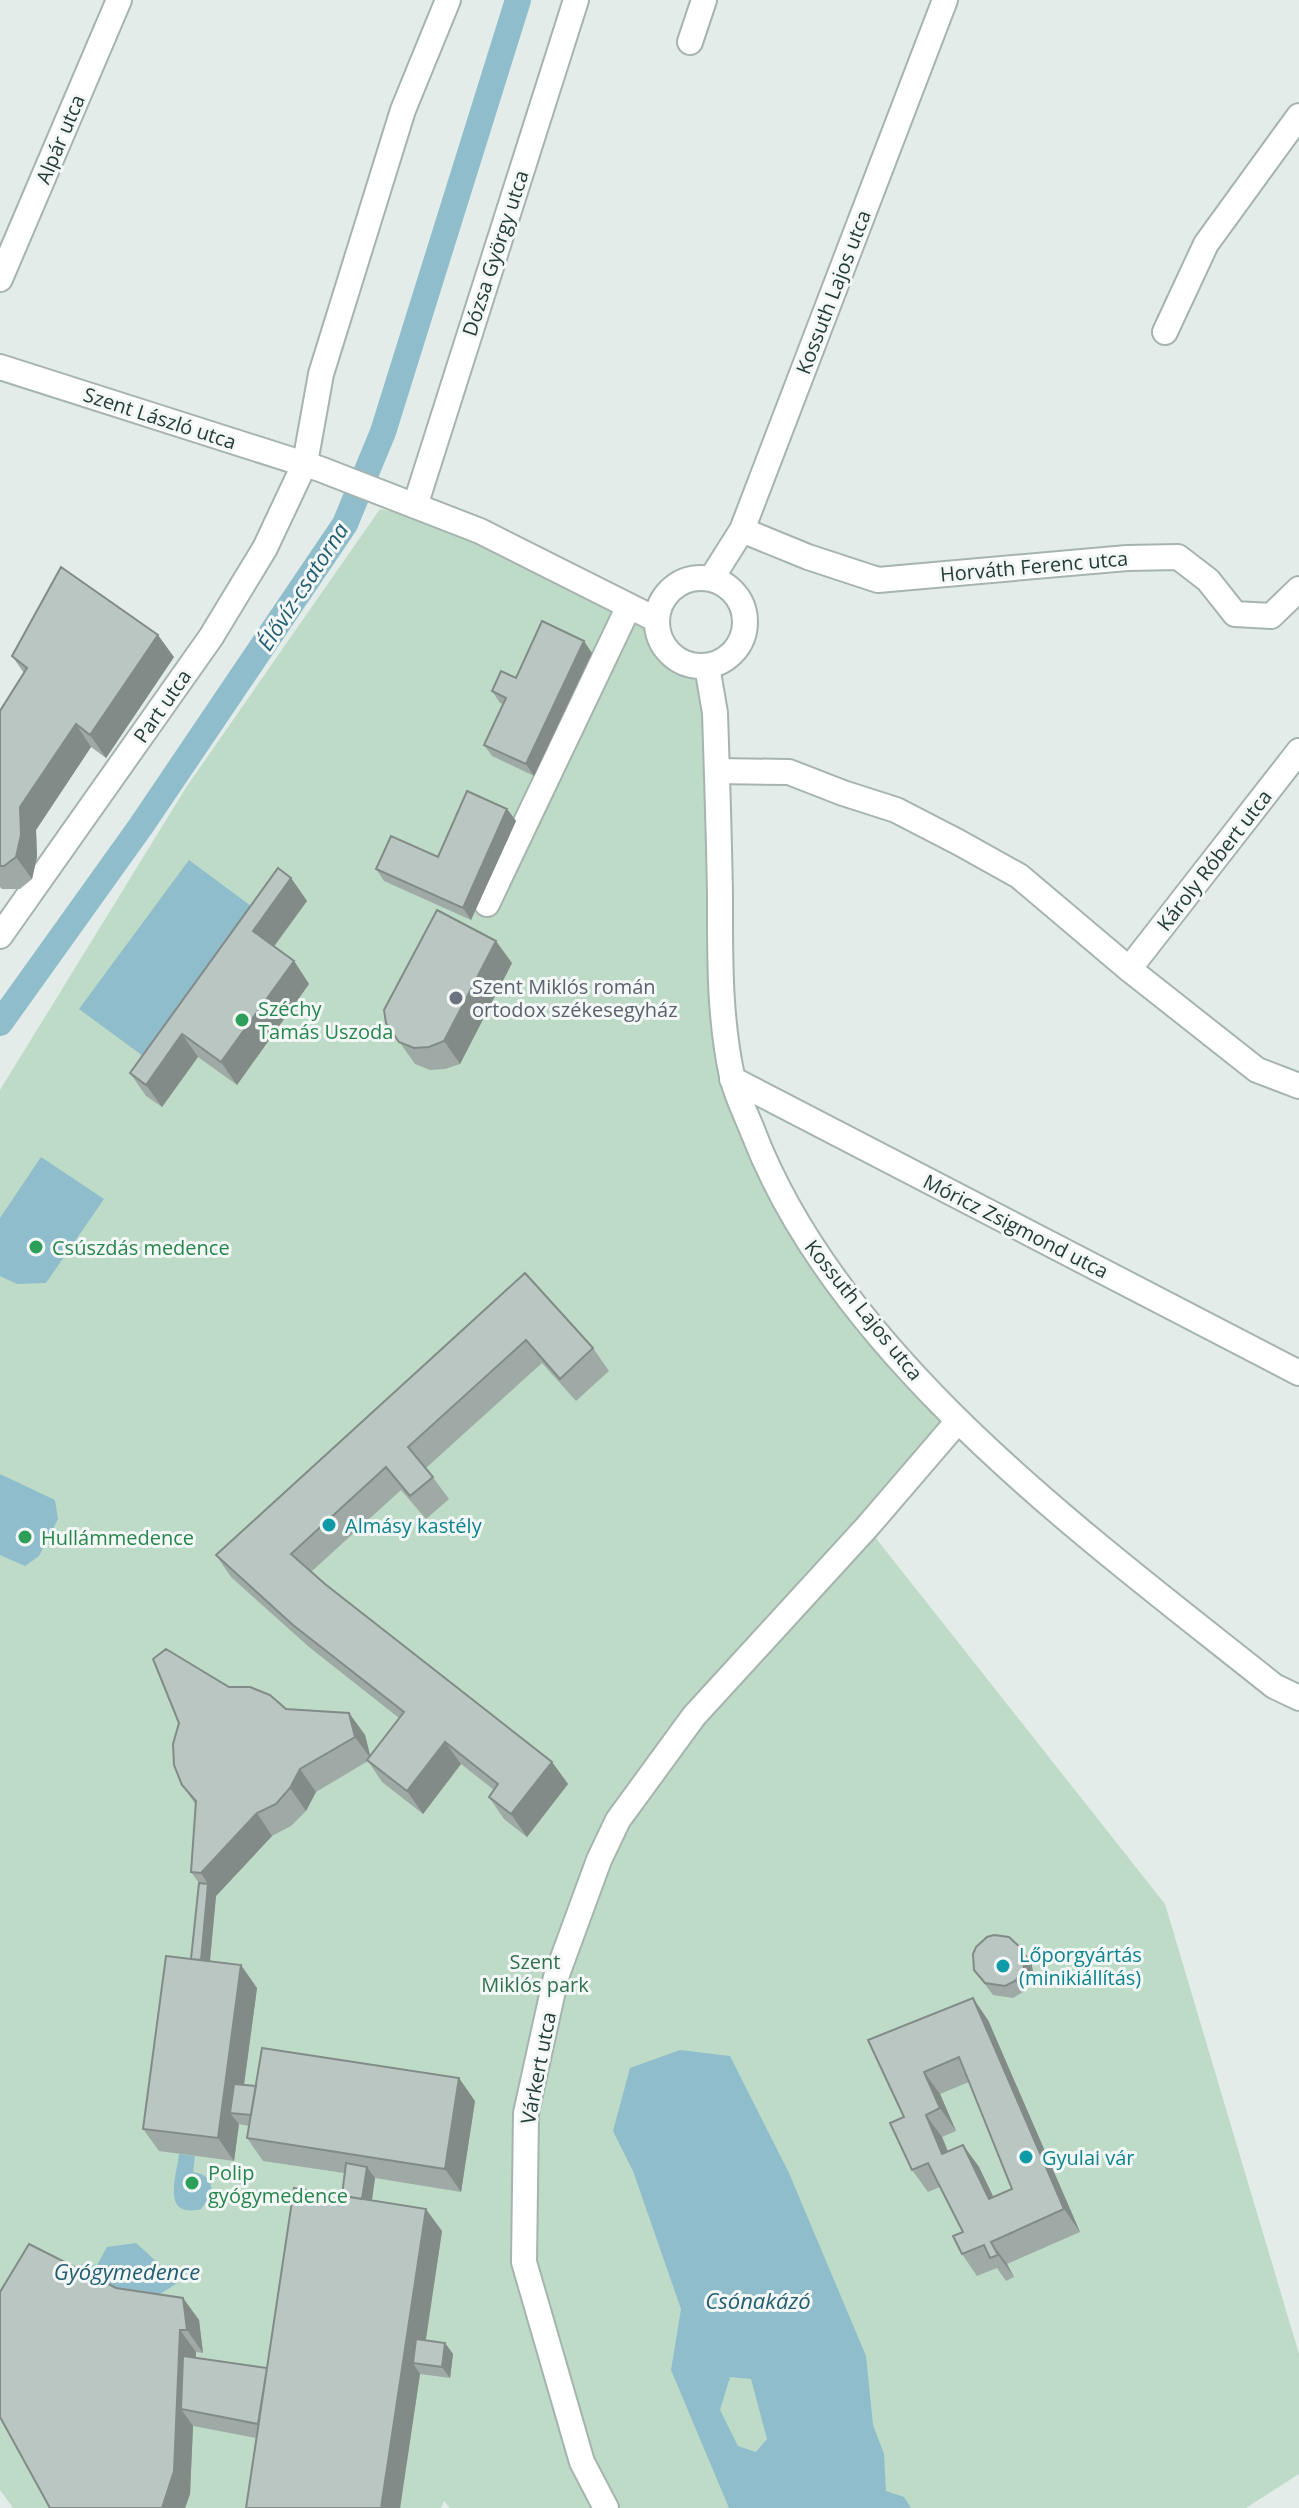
<svg xmlns="http://www.w3.org/2000/svg" width="1299" height="2508" viewBox="0 0 1299 2508" font-family="'Open Sans',sans-serif">
	<style>
		.green { fill: #bedbc8 }
		.water { fill: #8fbdcc; fill-rule: evenodd }
		.lines { fill: none; stroke-linecap: round; stroke-linejoin: round }
		.canal { stroke: #8fbdcc; stroke-width: 26 }
		.street-casing { stroke: #a6b4b0; stroke-width: 28 }
		.street { stroke: #fff; stroke-width: 24 }
		.wall { fill: #9faaa7; fill-rule: evenodd }
		.shaded-wall { fill: #828b88 }
		.building { fill: #b9c6c2; stroke: #828b88; stroke-width: 2; fill-rule: evenodd }
		.worship-dot { fill: #6b7280; stroke: #f3f8f6; stroke-width: 3 }
		.leisure-dot { fill: #2e9e5b; stroke: #f3f8f6; stroke-width: 3 }
		.culture-dot { fill: #0f9aa8; stroke: #f3f8f6; stroke-width: 3 }
		.labels { text-anchor: middle; dominant-baseline: central; stroke-width: 6; stroke-linejoin: round; paint-order: stroke }
		.street-label { font-size: 20px; fill: #243c38; stroke: #f3f8f6 }
		.worship-label { font-size: 20px; fill: #5b616d; stroke: #f3f8f6; text-anchor: start }
		.leisure-label { font-size: 20px; fill: #27864d; stroke: #f3f8f6; text-anchor: start }
		.culture-label { font-size: 20px; fill: #0d838f; stroke: #f3f8f6; text-anchor: start }
		.park-label { font-size: 20px; fill: #31704f; stroke: #f3f8f6 }
		.water-label { font-size: 22px; font-style: italic; fill: #235e73; stroke: #f3f8f6 }
	</style>
	<rect width="100%" height="100%" fill="#e3ece9"/>
	<path class="green" d="M380 509 480 531 657 620 659 635 677 660 707 666 732 1079 803 1233 958 1421 867 1527 1165 1904 1299 2354V2474L1246 2508H450L444 2501 441 2508H13L0 2490V1090L187 786Z"/>
	<path class="water" d="M189 860 255 909 147 1059 79 1009Z
		M41 1157 104 1199 46 1283 17 1284 0 1276V1218Z
		M0 1474 55 1500 58 1519 39 1556 25 1566 0 1555Z
		M680 2050 730 2056 789 2173 866 2356 873 2425 884 2454 886 2491 904 2497 911 2508H729L671 2370 681 2309 633 2171 613 2131 630 2068ZM730 2377 751 2379 767 2439 756 2452 738 2446 720 2410Z
		M179 2154 195 2156 193 2172C207 2174 212 2181 212 2195L201 2209C160 2219 177 2175 179 2154Z
		M136 2243 179 2282 138 2308 77 2274 82 2264 97 2265 107 2247Z"/>
	<g class="lines">
		<path class="canal" d="M0 1023 141 826 345 524 383 432 518 0"/>
		<g class="street-casing">
			<path id="street" d="M690 42 704 0
				M0 279 119 0
				M1165 332 1206 244 1299 116
				M0 367 320 469 480 531 657 620
				M415 506 576 0
				M742 530 808 557 878 580 1127 558 1178 557 1208 580 1235 614 1271 616 1299 589
				M657 622a44 44 0 1 1 88 0a44 44 0 1 1-88 0Z
				M711 579 742 530 945 0
				M707 666 715 713C717 774 719 834 720 895 720 956 719 1016 732 1076 736 1095 746 1114 753 1132 840 1359 1089 1538 1274 1686L1299 1698
				M717 771 789 772 843 793 896 810 958 842 1019 876 1129 969 1257 1070 1299 1086
				M487 904 629 606
				M0 936 211 637 265 548 305 463 321 374 403 110 448 0
				M1129 969 1299 751
				M732 1079 1299 1373
				M606 2508 582 2462 524 2262 526 2113 556 1977 599 1860 618 1820 694 1716 867 1527 958 1421"/>
		</g>
		<use href="#street" class="street"/>
	</g>
	<path class="wall" d="M592 653 534 776 492 756 484 745 503 704 500 703 492 691 516 678Z
		M12 656 174 657 106 758 91 747 36 830 37 857 32 879 20 889H2L0 887V711L24 673Z
		M507 809 516 821 471 920 384 881 376 869 438 857Z
		M291 878 307 901 274 947 294 961 309 984 237 1085 198 1057 162 1107 146 1096 130 1073Z
		M512 963 460 1064 445 1069 430 1070 415 1064 386 1023Z
		M525 1273 593 1348 609 1371 576 1401 542 1363 426 1468 449 1499 426 1519 401 1490 311 1572 325 1584 552 1762 568 1784 527 1837 504 1819 489 1797 494 1790 461 1764 423 1814 382 1782 368 1761 316 1792 306 1811 291 1826 272 1836 216 1896 210 1961 257 1988 244 2085 475 2101 461 2192 375 2178 372 2200 442 2231 426 2340 445 2343 453 2354 450 2378 420 2374 400 2508H246L256 2438 193 2426 190 2494 185 2508H50L116 2288 183 2298 199 2320 203 2353 196 2352V2358L267 2368 342 2196 344 2173 263 2161 247 2138 249 2126 239 2124 234 2161 159 2151 143 2129 191 1959 199 1883 191 1872 196 1805 182 1785 229 1687 286 1709 349 1713 365 1735 370 1755 399 1718 309 1647 231 1577 216 1555Z
		M1031 1961 1033 1972 1031 1982 1023 1992 1013 1998 993 1995 974 1970Z
		M988 2020 1080 2232 1007 2264 1014 2277 1006 2281 997 2268 977 2276 962 2254 963 2232 940 2187 928 2192 912 2170 904 2117 868 2040ZM969 2082 1012 2189 993 2197 979 2167 963 2145 948 2151 942 2137 956 2131 940 2094Z"/>
	<path class="shaded-wall" d="M158 635 174 657 106 758 90 735Z
		M584 641 592 653 534 776 526 764Z
		M76 724 91 747 36 830 37 857 32 879 16 857 20 807Z
		M507 809 516 821 471 920 463 908Z
		M291 878 307 901 268 954 253 931Z
		M496 941 512 963 460 1064 444 1041Z
		M294 961 309 984 237 1085 221 1062Z
		M182 1034 198 1057 162 1107 146 1085Z
		M349 1713 365 1735 371 1759 355 1737Z
		M445 1742 461 1764 423 1814 407 1791Z
		M552 1762 568 1784 527 1837 511 1814Z
		M300 1769 316 1792 306 1811 290 1788Z
		M257 1813 272 1836 216 1896 208 1981 200 1970 208 1884 201 1873Z
		M1022 1949 1031 1961 1033 1972 1031 1982 1023 1992 1015 1981Z
		M241 1965 257 1988 240 2114 230 2113 239 2124 234 2161 218 2138Z
		M973 1998 988 2020 1080 2232 1064 2209Z
		M924 2072 940 2094 956 2131 940 2108Z
		M459 2078 475 2101 461 2192 445 2169Z
		M926 2115 942 2137 958 2176 942 2154Z
		M963 2145 979 2167 1005 2221 989 2199Z
		M367 2167 375 2178 369 2220 361 2208Z
		M426 2209 442 2231 422 2364 413 2363 420 2374 400 2508H381Z
		M991 2242 1007 2264 1014 2277 998 2255Z
		M183 2298 199 2320 203 2353 187 2330Z
		M180 2330 196 2352 194 2411 181 2409 193 2426 190 2494 185 2508H162Z
		M445 2343 453 2354 450 2378 442 2367Z"/>
	<path class="building" d="M61 567 158 635 90 735 76 724 20 807 21 835 16 857 4 866H0V711L27 668 12 656Z
		M542 621 584 641 526 764 484 745 506 698 492 691 501 671 516 678Z
		M467 791 507 809 463 908 376 869 391 836 438 857Z
		M278 868 291 878 253 931 294 961 221 1062 182 1034 146 1085 130 1073Z
		M437 910 496 941 444 1041 429 1047 414 1048 399 1042 386 1023 384 1010Z
		M525 1273 593 1348 560 1379 526 1340 408 1447 433 1477 410 1496 386 1467 291 1554 325 1584 552 1762 511 1814 489 1797 498 1784 445 1742 407 1791 367 1760 404 1712 293 1625 216 1555Z
		M166 1649 229 1687H250L270 1695 286 1709 349 1713 355 1737 300 1769 290 1788 276 1804 257 1813 201 1873 191 1872 196 1801 182 1785 174 1765 173 1744 179 1723 153 1659Z
		M199 1883 208 1884 201 1960 191 1959Z
		M994 1935 1009 1937 1022 1949 1025 1961 1023 1971 1015 1981 1005 1986 985 1983 974 1970 973 1954 976 1947 987 1937Z
		M166 1956 241 1965 218 2138 143 2129Z
		M973 1998 1064 2209 991 2242 998 2255 990 2258 984 2245 962 2254 953 2236 963 2232 928 2163 912 2170 890 2123 904 2117 868 2040ZM959 2057 1012 2189 989 2199 963 2145 942 2154 926 2115 940 2108 924 2072Z
		M262 2048 459 2078 445 2169 247 2138Z
		M234 2084 256 2086 251 2115 230 2113Z
		M346 2163 367 2167 362 2199 342 2196Z
		M294 2188 426 2209 381 2508H246Z
		M29 2244 116 2288 183 2298 187 2330H180L174 2471 162 2508H50L0 2417V2292Z
		M416 2339 445 2343 442 2367 413 2363Z
		M183 2356 267 2368 258 2424 181 2409Z"/>
	<circle class="worship-dot" cx="456" cy="998" r="8"/>
	<g class="leisure-dot">
		<circle cx="242" cy="1020" r="8"/>
		<circle cx="36" cy="1247" r="8"/>
		<circle cx="25" cy="1537" r="8"/>
		<circle cx="192" cy="2183" r="8"/>
	</g>
	<g class="culture-dot">
		<circle cx="329" cy="1525" r="8"/>
		<circle cx="1003" cy="1966" r="8"/>
		<circle cx="1026" cy="2157" r="8"/>
	</g>
	<g class="labels">
		<g class="street-label">
			<text transform="translate(60 139) rotate(-67)">Alpár utca</text>
			<text transform="translate(495 253) rotate(-72)">Dózsa György utca</text>
			<text transform="translate(833 292) rotate(-69)">Kossuth Lajos utca</text>
			<text transform="translate(160 418) rotate(18)">Szent László utca</text>
			<text transform="translate(1034 566) rotate(-5)">Horváth Ferenc utca</text>
			<text transform="translate(162 706) rotate(-55)">Part utca</text>
			<text transform="translate(1214 860) rotate(-52)">Károly Róbert utca</text>
			<text transform="translate(1016 1226) rotate(27)">Móricz Zsigmond utca</text>
			<text transform="translate(864 1310) rotate(51)">Kossuth Lajos utca</text>
			<text transform="translate(538 2068) rotate(-79)">Várkert utca</text>
		</g>
		<g class="worship-label">
			<text x="472" y="986">Szent Miklós román<tspan x="472" dy="23">ortodox székesegyház</tspan></text>
		</g>
		<g class="leisure-label">
			<text x="258" y="1008">Széchy<tspan x="258" dy="23">Tamás Uszoda</tspan></text>
			<text x="52" y="1247">Csúszdás medence</text>
			<text x="41" y="1537">Hullámmedence</text>
			<text x="208" y="2172">Polip<tspan x="208" dy="23">gyógymedence</tspan></text>
		</g>
		<g class="culture-label">
			<text x="345" y="1525">Almásy kastély</text>
			<text x="1019" y="1954">Lőporgyártás<tspan x="1019" dy="23">(minikiállítás)</tspan></text>
			<text x="1042" y="2157">Gyulai vár</text>
		</g>
		<g class="park-label">
			<text x="535" y="1961">Szent<tspan x="535" dy="23">Miklós park</tspan></text>
		</g>
		<g class="water-label">
			<text transform="translate(302 586) rotate(-57)">Élővíz-csatorna</text>
			<text x="127" y="2271">Gyógymedence</text>
			<text x="758" y="2300">Csónakázó</text>
		</g>
	</g>
</svg>
